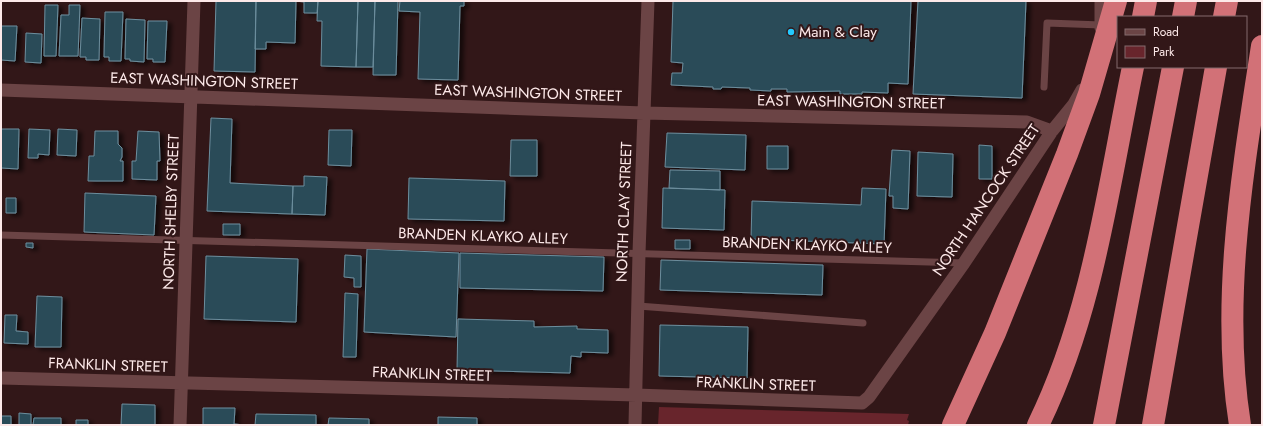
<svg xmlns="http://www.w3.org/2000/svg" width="1263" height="426" viewBox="0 0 1263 426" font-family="Jost,sans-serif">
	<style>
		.green { fill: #68252c }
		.building { fill: #2b4b59; stroke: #6c8e9d; filter: url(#shadow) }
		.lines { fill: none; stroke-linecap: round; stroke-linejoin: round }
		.service { stroke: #6b4445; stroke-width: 7 }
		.minor { stroke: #6b4445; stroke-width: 13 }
		.motorway { stroke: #d27177; stroke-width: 22 }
		.poi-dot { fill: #24c9fe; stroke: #321718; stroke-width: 1.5 }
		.labels { text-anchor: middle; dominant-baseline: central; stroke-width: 4; stroke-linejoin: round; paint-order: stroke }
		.poi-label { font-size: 15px; fill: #fde9e9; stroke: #321718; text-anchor: start }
		.street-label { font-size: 15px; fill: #fde9e9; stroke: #321718 }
	</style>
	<defs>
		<filter id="shadow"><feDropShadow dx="4.5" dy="2.5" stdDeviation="2" flood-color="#0009"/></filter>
	</defs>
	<rect width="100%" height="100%" fill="#321718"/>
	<path class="green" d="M659 407 909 414 907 420 909 421 908 425H658Z"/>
	<path class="building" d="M216 1H256L255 72 214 71Z
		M256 1H296L295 43 266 42V49H255Z
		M296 1H318L317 13H304V2Z
		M318 1H358L356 67 321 66 322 21H317Z
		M358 1H375L373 67H356Z
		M375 1H398L396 75H373Z
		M400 1H464V6H460L458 80 418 79 420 12 399 11Z
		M673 1H911L908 84 888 83V93L862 92V94H840V91L787 92V89H771V91L750 90V88L722 87 721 89H713V87L671 85 672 73H682L683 63 671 62Z
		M918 1H1026L1022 98 913 94Z
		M45 5H58L56 56H44Z
		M69 5H80L78 56H59L61 15H69Z
		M105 12H123L121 61H109V57H104Z
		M82 18 100 19 99 60H86V57H80Z
		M126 19 145 20 144 62 130 61V59H125Z
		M148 21H167L165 62H153V59H147Z
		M1 26H17L15 61 1 60Z
		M26 33 42 34 41 63 25 62Z
		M211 118 232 119 230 183 293 186 292 214 207 211Z
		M1 129H19L18 169 1 168Z
		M29 129 50 130 49 155 38 154V158H28Z
		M58 129 77 130 76 156 57 155Z
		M329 130H352L351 166 328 165Z
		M95 131H118V144L122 148V157L120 161H123V181H88L89 156H94Z
		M138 131 159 132 160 161H157V180L132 179V161H136Z
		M667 133 746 135 745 170 665 167Z
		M511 140H537V176H510Z
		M979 145 992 146V179H979Z
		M767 146H788V169H767Z
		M892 150 910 151 908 209 893 208V196H889Z
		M918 152 953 154 952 197 917 196Z
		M670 170 720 171V190L669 188Z
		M304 176 327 177 325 215 292 214 293 186H304Z
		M409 178 505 181 504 221 408 219Z
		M663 188 725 190 724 230 662 228Z
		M862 188 886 189 884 244 751 239 752 201 861 205Z
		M85 193 156 196 154 235 84 232Z
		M6 198H16V213H6Z
		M223 224H240V235H223Z
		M675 240H690V249H675Z
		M26 243H33V248L26 247Z
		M367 249 459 253 456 337 364 332Z
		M460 253 604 257 603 291 460 288Z
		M345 255 361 256V287H354V278L344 277Z
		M206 256 298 259 296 322 204 319Z
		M661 260 823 265 822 295 660 290Z
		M345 293 358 294 356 357H343Z
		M37 296 62 297 61 347H35Z
		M5 315H17L16 331 28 332V344L4 343Z
		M458 319 534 321V327L577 326V329L608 330V353L581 352V357L571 356 570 373 457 370Z
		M660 325 748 327 747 378 659 376Z
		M122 404 155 405V425H121Z
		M203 408H235L234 424 244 425H203Z
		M19 413 31 414V425H19Z
		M256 414 316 415V425H255Z
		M1 416H11V425H1Z
		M438 417 477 418V425H438Z
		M34 418H61V425H33Z
		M329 418 369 419V425H328Z
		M76 420H88V425H76Z"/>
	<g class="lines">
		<path class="service" d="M1044 87 1047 23 1101 25
			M1 235 964 263
			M638 306 863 323"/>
		<path class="minor" d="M1101 28V1
			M1 90 644 113 1027 122 1052 131
			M1 378 636 395 862 403 869 397 964 263 1052 131 1074 104 1082 90
			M180 425 194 1
			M635 425 639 253 648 1"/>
		<path class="motorway" d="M1143 17 1146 1
			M1183 17 1186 1
			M1224 17 1227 1
			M953 425 995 333 1067 154 1089 94 1116 1
			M1038 425C1093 313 1108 188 1133 67
			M1104 425 1173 67
			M1153 425 1216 67
			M1240 425C1220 300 1243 170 1262 46"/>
	</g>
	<circle class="poi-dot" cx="791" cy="32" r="4"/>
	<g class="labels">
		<g class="poi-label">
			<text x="799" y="32">Main &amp; Clay</text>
		</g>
		<g class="street-label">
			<text transform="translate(204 81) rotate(2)">EAST WASHINGTON STREET</text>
			<text transform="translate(528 93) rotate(2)">EAST WASHINGTON STREET</text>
			<text transform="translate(851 102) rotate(1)">EAST WASHINGTON STREET</text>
			<text transform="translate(986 200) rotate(-56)">NORTH HANCOCK STREET</text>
			<text transform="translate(171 212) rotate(-88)">NORTH SHELBY STREET</text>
			<text transform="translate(624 212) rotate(-88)">NORTH CLAY STREET</text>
			<text transform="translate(483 236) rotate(2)">BRANDEN KLAYKO ALLEY</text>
			<text transform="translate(807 245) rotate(2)">BRANDEN KLAYKO ALLEY</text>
			<text transform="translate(108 365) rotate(2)">FRANKLIN STREET</text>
			<text transform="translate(432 374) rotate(2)">FRANKLIN STREET</text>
			<text transform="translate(756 384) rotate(2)">FRANKLIN STREET</text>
		</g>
	</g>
	<rect width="1263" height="426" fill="none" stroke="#fde9e9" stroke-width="4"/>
	<rect x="1117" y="16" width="130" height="52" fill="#321718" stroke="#836b6c"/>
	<rect x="1125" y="29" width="20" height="6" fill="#6b4445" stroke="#836b6c"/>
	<text x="1153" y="36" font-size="12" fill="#fde9e9">Road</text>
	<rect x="1125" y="46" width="20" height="12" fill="#68252c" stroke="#836b6c"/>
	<text x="1153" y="56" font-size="12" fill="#fde9e9">Park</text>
</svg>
